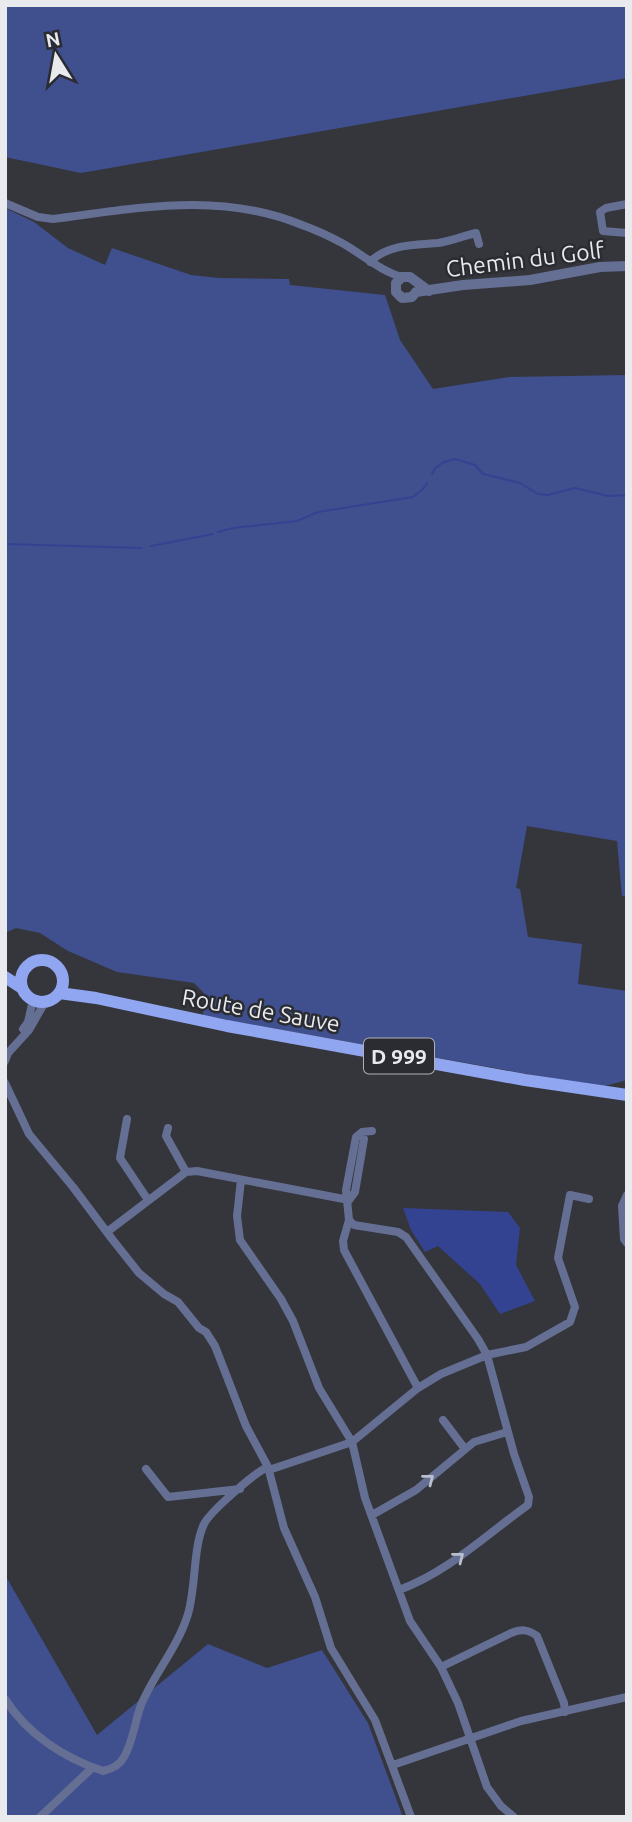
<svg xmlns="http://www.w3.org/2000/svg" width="632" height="1822" viewBox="0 0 632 1822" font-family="Ubuntu,sans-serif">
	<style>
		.green { fill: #404f8e }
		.water { fill: #344391 }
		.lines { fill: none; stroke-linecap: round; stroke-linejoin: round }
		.stream { stroke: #344391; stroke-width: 2 }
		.minor { stroke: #656f94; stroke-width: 8 }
		.tertiary { stroke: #656f94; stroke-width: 10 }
		.primary { stroke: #91a6f0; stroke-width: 12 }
		.oneway { stroke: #babfce }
		.labels { text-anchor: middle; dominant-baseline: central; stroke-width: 5; stroke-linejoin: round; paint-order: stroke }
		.shield { fill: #2a2c32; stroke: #afb1b6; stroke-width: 2 }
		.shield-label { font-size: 21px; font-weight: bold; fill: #e8eaee }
		.street-label { font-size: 23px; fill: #e8eaee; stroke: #2a2c32 }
	</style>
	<rect width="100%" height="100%" fill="#34363c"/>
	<path class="green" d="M5 5H627V78L81 173 5 157Z
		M5 208 34 222 68 248 105 265 112 248 191 275 219 278 289 279 290 285 385 295 400 340 433 389 509 377 627 375V896H622L617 841 527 826 516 888 520 889 528 937 582 944 578 984 627 991V1080L601 1087 203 1016 204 993 194 983 117 972 68 951 40 933 16 928 5 933Z
		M5 1575 97 1735 208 1644 267 1668 322 1650 368 1723 403 1817H5Z"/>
	<path class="water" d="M403 1208 508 1212 520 1228 516 1265 535 1301 500 1314 480 1284 438 1246 425 1252 411 1230Z"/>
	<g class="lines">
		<path class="stream" d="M432 474 435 468 444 462 455 459 475 465 483 474 520 483 538 494 548 495 575 488 608 496 627 495
			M218 532 233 528 297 521 318 512 413 497 423 489 427 483
			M5 544 142 548
			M151 546 213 534"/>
		<path class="minor" d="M5 203 38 217 53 219C139 208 219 191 302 225 316 230 329 236 342 243 362 254 380 271 402 277
			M627 204 606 208 600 212 603 231 627 233
			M370 262C388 244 415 245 438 243 451 241 463 236 476 233L479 244
			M23 1029 28 1022 33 1000
			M5 1061 8 1053 29 1030 45 1002
			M5 1083 29 1134 73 1187 112 1239 139 1273 164 1294 178 1302 199 1328 206 1332 215 1346 246 1426 268 1467 284 1528 315 1597 331 1648 375 1720 411 1817
			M127 1119 120 1158 148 1200
			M168 1128 166 1136 186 1172
			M372 1131 362 1132 356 1137 346 1190 349 1220 354 1225 398 1232 406 1237 478 1339 487 1355 514 1454 529 1497 528 1505C486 1535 448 1572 399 1590
			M241 1180 237 1216 240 1240 281 1299 293 1321 319 1388 352 1442 365 1498 410 1621 441 1667 458 1703 487 1787 501 1806 514 1817
			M627 1195 622 1206 624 1239 627 1243
			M349 1200 355 1192 364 1139 361 1135
			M349 1220 343 1241 344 1250 418 1388
			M107 1232 186 1172 197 1171 349 1200
			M443 1420 465 1449
			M146 1469 168 1497 240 1489
			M269 1470 352 1442 418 1388 441 1374 487 1355 526 1347 570 1322 575 1307 558 1258 570 1195 589 1199
			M372 1515 416 1490 474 1442 507 1432
			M441 1667 511 1633C521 1629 528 1629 537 1636L564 1703 565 1712
			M5 1699C27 1734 64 1758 103 1771 112 1769 120 1765 124 1757 133 1742 135 1721 141 1705 154 1674 178 1647 188 1614 196 1587 193 1547 204 1524 210 1512 255 1472 268 1467
			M393 1765 521 1721 627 1697
			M40 1817 92 1768"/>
		<path class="tertiary" d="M416 292 463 285 530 280 600 267 627 266
			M416 292 412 297 402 298 396 292V283L402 277H410L429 291"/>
		<path class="primary" d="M21 981a21 21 0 1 1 42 0a21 21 0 1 1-42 0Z
			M5 977 22 988
			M59 993 96 998 227 1026 525 1080 627 1095"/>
	</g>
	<defs><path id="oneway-chevron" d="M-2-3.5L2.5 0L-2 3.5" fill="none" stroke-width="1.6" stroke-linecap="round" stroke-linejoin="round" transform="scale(1.75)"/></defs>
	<g class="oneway">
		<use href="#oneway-chevron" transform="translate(429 1479) rotate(-38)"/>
		<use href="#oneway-chevron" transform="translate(459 1557) rotate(-38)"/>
	</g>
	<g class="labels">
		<rect class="shield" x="364" y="1038.5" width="70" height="35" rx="5"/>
		<g class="shield-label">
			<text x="399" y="1056">D 999</text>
		</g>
		<g class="street-label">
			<text transform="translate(525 259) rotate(-7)">Chemin du Golf</text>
			<text transform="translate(261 1010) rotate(10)">Route de Sauve</text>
		</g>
	</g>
	<rect width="632" height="1822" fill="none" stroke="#e8eaee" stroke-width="14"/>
	<g transform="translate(56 56) rotate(349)" stroke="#2a2c32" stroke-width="5" paint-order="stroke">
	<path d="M0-5L12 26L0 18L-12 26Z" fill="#e8eaee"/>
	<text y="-10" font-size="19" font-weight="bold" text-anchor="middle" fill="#e8eaee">N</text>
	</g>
</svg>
